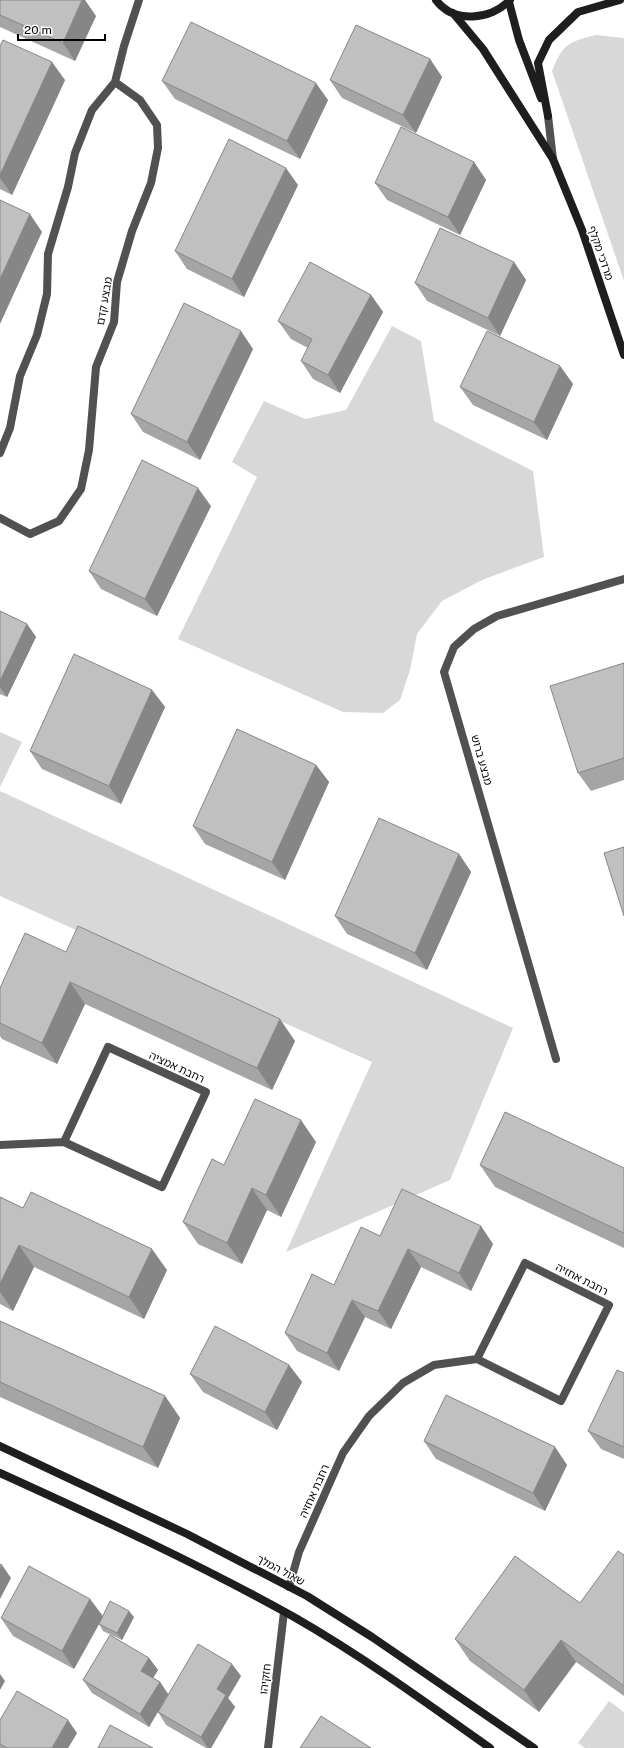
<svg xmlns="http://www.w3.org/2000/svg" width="624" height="1748" viewBox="0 0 624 1748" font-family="'Public Sans','Noto Sans Hebrew',sans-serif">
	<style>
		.green { fill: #d8d8d8 }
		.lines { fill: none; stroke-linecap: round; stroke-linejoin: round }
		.street { stroke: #515151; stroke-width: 8 }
		.secondary { stroke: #1e1e1e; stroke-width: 8 }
		.wall { fill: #a5a5a5 }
		.shaded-wall { fill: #868686 }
		.building { fill: #c0c0c0; stroke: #868686 }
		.labels { text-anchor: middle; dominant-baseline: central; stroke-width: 3; stroke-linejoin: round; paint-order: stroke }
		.street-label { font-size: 11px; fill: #000; stroke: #fff }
	</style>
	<rect width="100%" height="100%" fill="#fff"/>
	<path class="green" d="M596 35 624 38V281L552 71C563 44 568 42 596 35Z
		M392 326 421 341 434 421 533 471 544 557 482 580 442 601 417 634 410 670 400 700 383 713 343 712 178 639 257 477 232 462 264 401 305 419 346 410Z
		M0 732 22 742 0 787Z
		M0 791 513 1028 450 1180 286 1252 372 1062 0 896Z
		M609 1701 624 1712V1748H585L578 1743Z"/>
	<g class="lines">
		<path class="street" d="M115 82 124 46 139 0
			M548 116 553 159
			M0 453 10 428 20 376 37 335 47 294 48 254 68 187 75 153 92 110 115 82 140 100 157 125 158 148 151 183 132 231 117 282 114 322 96 367 89 450 81 489 59 521 30 534 0 518
			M108 1047 206 1092 162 1187 64 1142Z
			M556 1059 444 672 454 647 474 629 497 616 624 579
			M0 1145 64 1142
			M525 1263 609 1305 561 1401 477 1359Z
			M289 1587 299 1552 343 1453 369 1416 403 1383 434 1365 477 1359
			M268 1748 284 1612"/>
		<path class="secondary" d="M436 0C454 24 491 20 510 0
			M509 2 519 40 541 98
			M453 13 483 49 553 159 582 230 624 355
			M548 116 538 63 549 40 578 12 620 0
			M0 1446 187 1534 307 1596 372 1637 534 1748
			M0 1473C99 1518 199 1564 294 1617 362 1656 427 1703 490 1748"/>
	</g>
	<path class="wall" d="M0 0 96 16 75 61 0 27Z
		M0 46 65 80 12 195 0 189Z
		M430 59 442 77 416 133 342 98 330 80Z
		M162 81 328 100 300 159 175 99Z
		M474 162 486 180 460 235 387 200 375 183Z
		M298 185 244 297 187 269 175 251Z
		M514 262 526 280 500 336 427 301 415 283Z
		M371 295 383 312 340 393 313 379 301 361 308 348 291 339 278 321Z
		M253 349 200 460 143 432 131 414Z
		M560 366 573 384 547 440 473 405 460 387Z
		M211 506 157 616 101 589 89 571Z
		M0 611 27 624 36 637 7 697 0 694Z
		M624 663V780L591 791 578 773Z
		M152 690 165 707 121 804 42 769 30 751Z
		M316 765 329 782 285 880 205 844 193 826Z
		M459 854 471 872 427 970 347 934 335 916Z
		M66 952 295 1041 272 1090 85 1004 57 1064 2 1039 0 1036V988Z
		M316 1142 281 1217 267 1210 242 1264 198 1244 183 1222 224 1165Z
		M480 1165 624 1168V1248L495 1187Z
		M0 1197 23 1208 167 1270 144 1319 34 1267 13 1311 0 1304Z
		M380 1236 493 1244 471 1291 421 1267 391 1329 365 1317 339 1371 297 1351 285 1333 334 1285Z
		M0 1321 165 1396 180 1418 158 1468 0 1397Z
		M289 1365 302 1382 277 1430 203 1392 190 1374Z
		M624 1373V1459L601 1449 588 1431Z
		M424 1441 555 1447 567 1465 545 1511 436 1459Z
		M624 1555V1696L576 1662 539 1712 470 1661 455 1639 580 1603Z
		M90 1599 103 1616 134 1617 122 1640 103 1631 99 1624 74 1669 13 1636 1 1618Z
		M149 1658 158 1670 153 1678 160 1682 168 1694 241 1676 228 1698 235 1707 211 1748H206L166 1725 158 1712 149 1727 92 1693 83 1680Z
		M0 1720 77 1733 68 1748H0Z"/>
	<path class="shaded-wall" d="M82 0H85L96 16 75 61 63 43Z
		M430 59 442 77 416 133 403 115Z
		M52 62 65 80 12 195 0 178V175Z
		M316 83 328 100 300 159 287 141Z
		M474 162 486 180 460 235 448 217Z
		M286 168 298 185 244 297 232 279Z
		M30 214 42 232 0 324V279Z
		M514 262 526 280 500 336 488 318Z
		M371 295 383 312 340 393 328 375Z
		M241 331 253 349 200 460 187 442Z
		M560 366 573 384 547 440 534 422Z
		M198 488 211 506 157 616 145 599Z
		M27 624 36 637 7 697 0 687V681Z
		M152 690 165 707 121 804 109 786Z
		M316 765 329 782 285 880 272 862Z
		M459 854 471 872 427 970 415 953Z
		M70 982 85 1004 57 1064 42 1043Z
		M280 1019 295 1041 272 1090 257 1068Z
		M301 1120 316 1142 281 1217 266 1195Z
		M252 1188 267 1210 242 1264 227 1243Z
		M481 1226 493 1244 471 1291 459 1273Z
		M19 1245 34 1267 13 1311 0 1292V1284Z
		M152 1249 167 1270 144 1319 129 1297Z
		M408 1249 421 1267 391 1329 378 1311Z
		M352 1300 365 1317 339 1371 327 1353Z
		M289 1365 302 1382 277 1430 265 1412Z
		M165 1396 180 1418 158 1468 143 1447Z
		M555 1447 567 1465 545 1511 533 1493Z
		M2 1565 11 1578 0 1599V1570Z
		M90 1599 103 1617 74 1669 62 1651Z
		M129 1611 134 1617 122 1640 117 1633Z
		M561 1640 576 1662 539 1712 524 1690Z
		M149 1658 158 1670 150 1683 141 1671Z
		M232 1664 241 1676 228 1698 235 1707 211 1748H208L201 1737 217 1689Z
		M0 1674 5 1681 0 1690Z
		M160 1682 168 1694 149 1727 140 1714Z
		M68 1720 77 1733 68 1748H52Z"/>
	<path class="building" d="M0 0H82L63 43 0 15Z
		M191 22 316 83 287 141 162 81Z
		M356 25 430 59 403 115 330 80Z
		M3 40 52 62 0 175V46Z
		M401 127 474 162 448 217 375 183Z
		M229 139 286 168 232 279 175 251Z
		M0 200 30 214 0 279Z
		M440 228 514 262 488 318 415 283Z
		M310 262 371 295 328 375 301 361 312 339 278 321Z
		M184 303 241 331 187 442 131 414Z
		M487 331 560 366 534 422 460 387Z
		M142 460 198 488 145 599 89 571Z
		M0 611 27 624 0 681Z
		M74 654 152 690 109 786 30 751Z
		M624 663V758L578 773 550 686Z
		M237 729 316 765 272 862 193 826Z
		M379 818 459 854 415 953 335 916Z
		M624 847V916L604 853Z
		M78 926 280 1019 257 1068 70 982 42 1043 0 1023V988L25 933 66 952Z
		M255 1099 301 1120 266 1195 252 1188 227 1243 183 1222 212 1159 224 1165Z
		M505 1112 624 1168V1233L480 1165Z
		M402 1189 481 1226 459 1273 408 1249 378 1311 352 1300 327 1353 285 1333 312 1274 334 1285 361 1227 380 1236Z
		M31 1192 152 1249 129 1297 19 1245 0 1284V1197L23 1208Z
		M0 1321 165 1396 143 1447 0 1382Z
		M215 1326 289 1365 265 1412 190 1374Z
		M617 1370 624 1373V1447L588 1431Z
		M446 1395 555 1447 533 1493 424 1441Z
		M618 1551 624 1555V1686L561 1640 524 1690 455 1639 515 1556 580 1603Z
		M0 1564 2 1565 0 1570Z
		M29 1566 90 1599 62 1651 1 1618Z
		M110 1601 129 1611 117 1633 99 1624Z
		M110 1635 149 1658 141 1671 160 1682 140 1714 83 1680Z
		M198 1644 232 1664 217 1689 226 1695 201 1737 158 1712Z
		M17 1691 68 1720 52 1748H7L0 1744V1720Z
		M321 1716 371 1748H300Z
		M110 1725 153 1748H98Z"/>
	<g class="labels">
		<g class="street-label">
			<text transform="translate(601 253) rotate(71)">מרדכי מקלף</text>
			<text transform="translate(104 301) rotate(-80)">מבצע קדם</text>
			<text transform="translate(482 760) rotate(74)">מבצע ברוש</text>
			<text transform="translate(177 1067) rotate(25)">רחבת אמציה</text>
			<text transform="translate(582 1279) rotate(27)">רחבת אחזיה</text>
			<text transform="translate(314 1491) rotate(-66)">רחבת אחזיה</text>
			<text transform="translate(281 1570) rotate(28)">שאול המלך</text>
			<text transform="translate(265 1679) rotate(-83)">חזקיהו</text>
		</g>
	</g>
	<path d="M18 34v6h87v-6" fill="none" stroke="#000000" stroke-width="2"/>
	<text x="24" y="34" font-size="12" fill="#000000" stroke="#ffffff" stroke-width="3" paint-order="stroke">20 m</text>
</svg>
